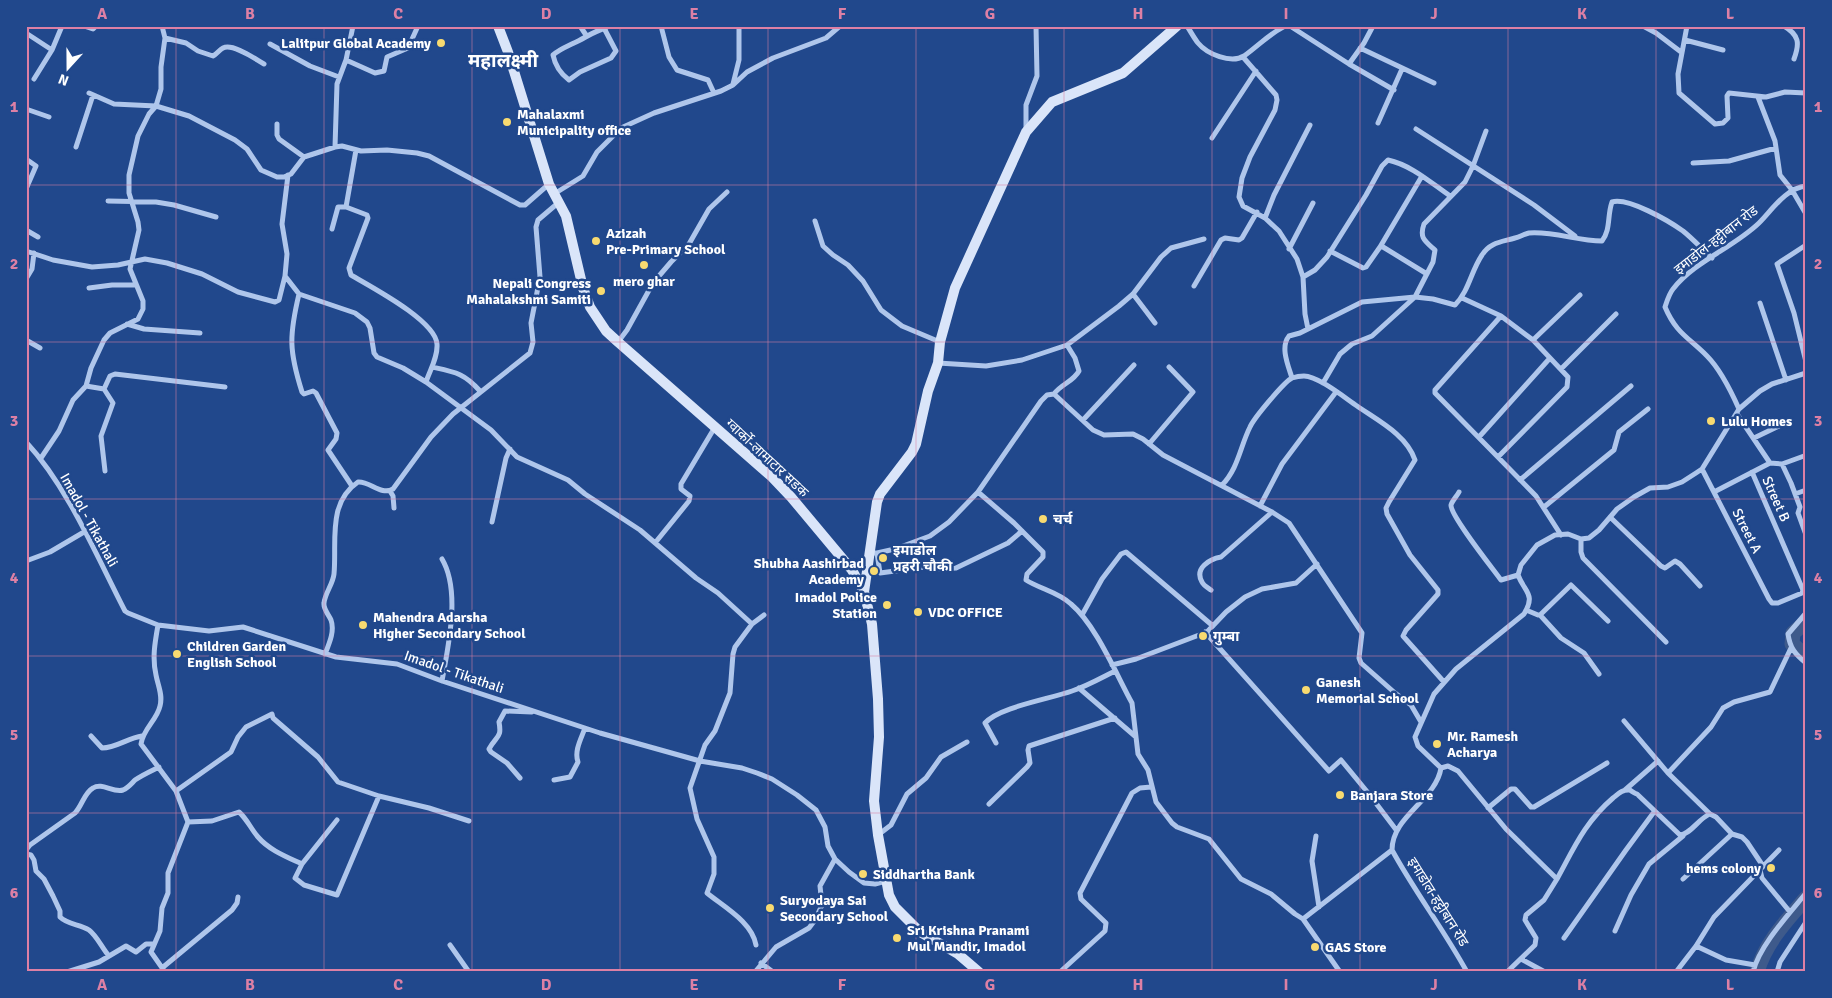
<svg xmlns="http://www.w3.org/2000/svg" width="1832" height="998" viewBox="0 0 1832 998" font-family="Signika,'Noto Sans Devanagari',sans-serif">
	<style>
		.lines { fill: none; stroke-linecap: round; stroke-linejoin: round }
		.river { stroke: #3e5a8b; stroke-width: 15 }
		.street { stroke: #afc6eb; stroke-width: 5 }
		.secondary { stroke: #dae5f9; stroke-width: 10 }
		.grid { fill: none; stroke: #dd80a5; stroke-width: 1; stroke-opacity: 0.55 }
		.poi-dot { fill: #f8da70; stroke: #21488c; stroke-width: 2 }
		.labels { text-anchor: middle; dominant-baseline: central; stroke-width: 5; stroke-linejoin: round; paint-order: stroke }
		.poi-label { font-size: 14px; font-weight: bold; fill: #fff; stroke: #21488c; text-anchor: start }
		.street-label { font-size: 14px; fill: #fff; stroke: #21488c }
		.district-label { font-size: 19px; font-weight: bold; fill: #fff; stroke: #21488c }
		.neatline { fill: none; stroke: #dd80a5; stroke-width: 2 }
		.grid-label { font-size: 16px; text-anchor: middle; font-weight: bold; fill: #dd80a5 }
	</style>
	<rect width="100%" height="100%" fill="#21488c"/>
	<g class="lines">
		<path class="river" d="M1806 622 1793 633 1792 644 1806 656
			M1757 972C1765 943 1787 920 1806 898"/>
		<path class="street" d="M84 26 93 29 96 26
			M580 26 586 35
			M661 26 669 57 677 70 708 80 714 93
			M1187 26C1191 32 1194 38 1198 43 1207 54 1231 64 1244 56 1258 46 1269 34 1285 26
			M1290 26 1349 64 1394 90
			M1643 26 1656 33 1681 52
			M1687 26 1678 74 1679 93 1715 124 1723 123 1728 118 1727 96 1729 93 1766 97 1785 92 1806 93
			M1784 26C1799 35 1800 43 1794 59
			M606 28C594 31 585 38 574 43 566 47 560 49 553 55 555 65 561 74 569 80L580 72 611 58 616 51 605 30 607 26
			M26 33 52 50 62 26
			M165 38 186 43 198 51 213 56C217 54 219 50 223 48 233 43 255 59 264 64
			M1685 40 1723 50
			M270 44 310 66 339 77
			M1360 48 1434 83
			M1243 57 1276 95 1277 100 1275 110 1250 157 1242 178 1239 197 1243 206 1265 218 1279 231 1297 259 1303 277 1305 314 1308 329
			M346 60 375 73 384 71 387 57 408 48 418 26
			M1349 64 1364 43 1373 26
			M34 79 52 50
			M733 84 739 60V26
			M89 93 114 104 156 106 189 116 235 140 247 149 261 170 277 177H284L291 174 304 157 335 147 342 146 361 151 387 150 417 153 429 156 520 205H525L549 184
			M1758 97 1775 141 1780 175 1792 190 1806 214
			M26 109 49 117
			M1378 123 1402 69
			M277 124V135L279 139 304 157
			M1026 129V105L1037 76 1036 26
			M1416 129 1534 205 1575 236
			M1212 138 1256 71
			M76 147 93 95
			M335 147 337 84 346 60 353 26
			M356 150 346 207 367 215 368 218 349 268 351 275C371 287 435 320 437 344 438 357 430 370 426 382
			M26 159 36 166 26 189
			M1693 163 1729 161 1776 148
			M288 175 282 224 287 254 285 276 299 294 355 313 367 322 370 328 374 353 377 357 403 368 426 382 491 430 517 457 568 480 585 494 640 530 696 578 718 593 752 624
			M554 194 583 176 597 152 621 128 654 113 721 91 733 85 747 72 773 58 826 38 840 26
			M108 201 156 202 174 205 216 217
			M1265 218 1274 195 1310 125
			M815 221 823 246 833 255 848 265 863 281 881 310 902 326 940 342
			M332 229 338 207H346
			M26 230 38 237
			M1806 245 1777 264 1794 313 1806 362
			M1380 247 1422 176
			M1289 249 1313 203
			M26 251 53 260 92 267 118 265 145 259 167 263 202 274 238 292 275 302 279 300 285 276
			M1330 251 1363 268 1366 267 1380 247H1383L1427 274
			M1303 277 1315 270 1327 257 1366 195 1382 166 1388 160C1411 165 1430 182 1450 196
			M26 279 32 269 34 253
			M1194 286 1221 240 1225 238 1239 240 1242 238 1257 212
			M89 288 112 285H136
			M299 294C289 336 289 351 302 392L304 394 313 391 316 393 337 433 336 439 328 450 352 486
			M1133 294 1155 323
			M1462 298 1501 316 1533 340 1568 377 1567 387 1498 457
			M1760 303 1786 380
			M1501 316 1435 390V393L1536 496 1561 535
			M127 324 144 329 200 333
			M26 340 40 348
			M1533 340 1580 295
			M618 342 627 330 653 283 671 262 689 244 709 209 727 192
			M938 363 986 366 1022 360 1067 345 1119 306 1133 294 1161 257 1171 248 1204 239
			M432 367C455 372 464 373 480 391
			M1561 369 1616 314
			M1292 378C1288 365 1280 347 1289 336L1300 333 1362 302 1415 297 1433 262 1435 250C1425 241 1419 238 1424 224L1465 182 1473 166 1486 131
			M1323 383 1340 354 1352 344 1372 336 1415 297 1433 299 1455 305C1469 291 1471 271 1482 255 1490 242 1502 242 1515 238 1520 237 1524 234 1529 233 1554 231 1577 241 1602 241 1611 229 1607 216 1612 202 1628 197 1669 221 1683 231 1693 239 1702 249 1712 258
			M86 386 104 389 110 376 115 374 225 387
			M104 389 113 403 101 436 105 471
			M1054 394C1061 384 1073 382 1079 371L1075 358 1067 345
			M1739 409 1760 391 1772 384 1806 373
			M1737 414 1770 463 1782 464 1791 483 1800 507 1798 513 1806 535
			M1083 420 1134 365
			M1479 437 1550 358
			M1754 438 1781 425
			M26 442C68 487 97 557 125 611L128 613 158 625 209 631 243 627 336 657 397 664 442 681 600 733 700 761 742 768 757 773 772 779 797 795 816 810 825 827 828 846 835 859 849 872 864 883 875 884 886 881
			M1149 444 1193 392 1169 367
			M41 458 59 431 73 400 86 386 91 368 104 340 110 333 138 319 143 309V301L130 269 139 230 138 222 129 193V175L138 136 149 114 156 106 161 89V67L165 38 162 26
			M1782 464 1804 456
			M1702 469 1769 599 1772 603H1778L1802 593 1803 590 1752 472
			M1520 480 1631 386
			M1222 485C1238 469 1240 447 1250 427 1254 418 1284 382 1292 378 1295 377 1301 376 1304 376 1318 376 1345 398 1357 406 1377 420 1407 435 1415 460L1389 502 1386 508 1387 514 1410 555 1438 590V594L1406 630 1403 636 1444 682
			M390 491 393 496 394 508
			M978 492 1014 523 1043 552V557L1027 574 1026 580C1040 589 1058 592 1071 604 1096 625 1116 674 1132 703L1138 754 1148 770 1156 802 1172 823 1177 827 1209 839 1241 879 1271 894 1295 914 1303 919 1340 972
			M1459 492C1457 496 1452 501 1451 505 1450 515 1493 569 1501 580L1518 575
			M1714 492 1770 463
			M1795 494 1806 490
			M1260 506 1282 464 1336 392
			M1544 507 1614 450 1619 432 1648 409
			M1610 517 1661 566 1665 568 1675 561 1680 564 1700 586
			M492 522 506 458 510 449
			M1581 539V552L1583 558 1666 642
			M655 543 689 501 690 496 681 489V484L715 427
			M870 553H877L895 549 930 536 949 522 978 492 1041 401 1047 395 1054 394 1093 430 1104 435 1133 434 1143 439 1163 455 1272 512 1289 523 1362 633 1359 658 1361 663 1395 693 1411 705 1421 722
			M877 553 880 573 925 567 942 569 956 568 1008 543 1022 531
			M442 559C461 591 448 647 442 681
			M26 561 50 552 84 532
			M1211 590C1208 588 1203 585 1202 582 1194 568 1210 559 1221 557L1272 512
			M1526 610 1538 615H1540L1571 585 1608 621
			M1806 613 1788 634C1790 648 1795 654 1806 663
			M1082 615 1102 579 1121 554 1126 552 1213 626
			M1540 615 1561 638 1584 653 1599 674
			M158 625C155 642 152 658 156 675 158 686 163 695 160 706 157 720 143 729 141 744L176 791 188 822 168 873V893L162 908 160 931 151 952 165 972
			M1205 632 1329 771 1341 760 1369 794 1397 831
			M325 654C329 644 335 631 331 620 329 615 323 609 324 603 325 593 333 584 334 574 337 542 327 503 358 482 370 481 381 496 393 489L431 437 453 414 530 353 533 342 531 323 540 277 536 227 538 220 558 203
			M1112 665 1136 659 1207 632 1226 612 1245 597 1262 589 1296 583 1317 564
			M1079 688 1136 737
			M1624 721 1668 773 1710 814
			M91 736 102 748C116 748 128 738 142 736
			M996 743 985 723C999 707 1050 699 1072 691 1087 686 1101 678 1115 671
			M1441 768 1448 766 1458 771 1506 829 1557 879 1544 900 1526 915 1525 920 1536 938 1535 945 1507 972
			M1668 773 1711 727 1723 708 1734 702 1770 692 1791 648
			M520 778 507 763 491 752 489 749C497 735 502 738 499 722L505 711 532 712
			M554 780 570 777 578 762C574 751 581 739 585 728
			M1625 790 1658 761
			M176 791 231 752 238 737 246 727 272 714 273 718 318 757 338 782 379 796 429 808 469 821
			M989 804 1027 767 1030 763 1028 750 1029 746 1115 718
			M1488 808 1511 789H1515L1531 807H1534L1607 763
			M337 820 302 864 295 878 304 885 337 895 379 796
			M188 822 212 821 239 812C247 819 251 829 258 837 269 850 287 857 302 864
			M878 835 891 825 907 794 926 778 941 757 967 742
			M1316 836 1312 861 1319 907
			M26 850 30 845 75 813C82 806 84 793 93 788 102 782 113 793 123 790 128 788 131 784 135 780 142 775 151 771 159 767
			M26 854 31 855 34 860 36 871 44 879 53 896 60 911V917C68 925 80 924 89 930 97 936 102 948 109 956
			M1760 870 1762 878 1790 912
			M1557 879C1574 848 1585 822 1613 798 1618 794 1623 789 1630 790 1631 791 1636 794 1637 794L1680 835C1691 834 1699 818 1710 814L1716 817 1732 834 1742 837 1747 842 1763 866
			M1683 879 1732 834
			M1303 919 1392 850
			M1615 931 1631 895 1649 864 1683 836
			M1564 938 1626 850 1654 812
			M450 945 469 972
			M756 945C752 922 724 907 707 893L714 874V857L697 819 690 788 705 745 715 731 730 693 733 654 735 647 752 624 764 615
			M1696 946 1726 960 1755 965
			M1521 959 1545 972
			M761 963 773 972
			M162 968 232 910 237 903 238 897
			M67 972 99 962 126 946 136 952 146 944H154
			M755 972 776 947 809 928 815 920 822 905 820 886 835 859
			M1060 972 1105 931 1106 923 1081 899 1080 893 1132 793 1140 788 1151 787
			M1467 972C1444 930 1415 892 1392 850 1392 816 1436 800 1441 768L1418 746 1415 737 1434 694 1456 669 1524 614C1536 594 1525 593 1518 575L1521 565 1537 545 1555 535 1568 534 1581 539 1589 538 1599 530 1617 509 1634 497 1650 488 1668 487 1682 482 1696 473 1702 469 1739 409C1731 391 1721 370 1707 356 1688 337 1676 333 1665 307 1667 301 1669 294 1673 289 1695 261 1733 248 1759 223 1772 210 1786 188 1806 186
			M1676 972 1696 946 1714 917 1779 850
			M1753 972C1759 946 1789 914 1806 893
			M1777 972 1780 962 1806 922"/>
		<path class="secondary" d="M498 26 508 52 549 184 566 216 583 288 590 307 606 331 618 342 772 477 791 497 852 570 864 592 872 624 878 699 879 737 874 801 878 835 889 895 895 907 920 932 958 954 979 972
			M864 592 877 502 880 494 912 452 916 444 928 391 938 363 940 342 955 288 1026 132 1052 102 1123 73 1177 26"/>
	</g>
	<path class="grid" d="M176 26V972M324 26V972M472 26V972M620 26V972M768 26V972M916 26V972M1064 26V972M1212 26V972M1360 26V972M1508 26V972M1656 26V972M26 185H1806M26 342H1806M26 499H1806M26 656H1806M26 813H1806"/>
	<g class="poi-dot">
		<circle cx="441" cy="43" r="5"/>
		<circle cx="507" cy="122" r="5"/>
		<circle cx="596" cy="241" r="5"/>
		<circle cx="644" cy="265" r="5"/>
		<circle cx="601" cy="291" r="5"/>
		<circle cx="1711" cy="421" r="5"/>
		<circle cx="1043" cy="519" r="5"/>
		<circle cx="883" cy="558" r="5"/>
		<circle cx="874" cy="571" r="5"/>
		<circle cx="887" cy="605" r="5"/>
		<circle cx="918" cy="612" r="5"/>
		<circle cx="363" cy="625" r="5"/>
		<circle cx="1203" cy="636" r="5"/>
		<circle cx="177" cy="654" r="5"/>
		<circle cx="1306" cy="690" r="5"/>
		<circle cx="1437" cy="744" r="5"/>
		<circle cx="1340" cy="795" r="5"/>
		<circle cx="1771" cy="868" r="5"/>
		<circle cx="863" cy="874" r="5"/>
		<circle cx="770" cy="908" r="5"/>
		<circle cx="897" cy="938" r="5"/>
		<circle cx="1315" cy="947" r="5"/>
	</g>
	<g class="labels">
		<g class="poi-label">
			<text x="431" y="43" text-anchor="end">Lalitpur Global Academy</text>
			<text x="517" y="114">Mahalaxmi<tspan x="517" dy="16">Municipality office</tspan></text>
			<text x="606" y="233">Azizah<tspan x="606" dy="16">Pre-Primary School</tspan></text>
			<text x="644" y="281" text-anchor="middle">mero ghar</text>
			<text x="591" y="283" text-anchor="end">Nepali Congress<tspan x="591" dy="16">Mahalakshmi Samiti</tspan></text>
			<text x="1721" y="421">Lulu Homes</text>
			<text x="1053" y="519">चर्च</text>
			<text x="893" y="550">इमाडोल<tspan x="893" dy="16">प्रहरी चौकी</tspan></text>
			<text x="864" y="563" text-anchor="end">Shubha Aashirbad<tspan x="864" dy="16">Academy</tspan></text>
			<text x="877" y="597" text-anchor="end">Imadol Police<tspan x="877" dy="16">Station</tspan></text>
			<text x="928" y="612">VDC OFFICE</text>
			<text x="373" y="617">Mahendra Adarsha<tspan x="373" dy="16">Higher Secondary School</tspan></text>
			<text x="1213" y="636">गुम्बा</text>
			<text x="187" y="646">Children Garden<tspan x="187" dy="16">English School</tspan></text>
			<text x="1316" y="682">Ganesh<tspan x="1316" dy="16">Memorial School</tspan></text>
			<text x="1447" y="736">Mr. Ramesh<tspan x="1447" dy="16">Acharya</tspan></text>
			<text x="1350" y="795">Banjara Store</text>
			<text x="1761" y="868" text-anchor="end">hems colony</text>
			<text x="873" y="874">Siddhartha Bank</text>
			<text x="780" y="900">Suryodaya Sai<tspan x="780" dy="16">Secondary School</tspan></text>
			<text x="907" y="930">Sri Krishna Pranami<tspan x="907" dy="16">Mul Mandir, Imadol</tspan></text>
			<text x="1325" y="947">GAS Store</text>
		</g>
		<g class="street-label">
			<text transform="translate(1716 240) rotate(-38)">इमाडोल-हट्टीबान रोड</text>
			<text transform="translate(767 458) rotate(43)">ग्वार्को-लामाटार सडक</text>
			<text transform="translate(1776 499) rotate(66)">Street B</text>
			<text transform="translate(89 520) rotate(61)">Imadol - Tikathali</text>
			<text transform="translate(1747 531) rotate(63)">Street A</text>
			<text transform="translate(454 672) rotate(19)">Imadol - Tikathali</text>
			<text transform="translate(1438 902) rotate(58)">इमाडोल-हट्टीबान रोड</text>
		</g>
		<g class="district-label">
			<text x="503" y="61">महालक्ष्मी</text>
		</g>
	</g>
	<rect width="1832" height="998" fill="none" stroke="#21488c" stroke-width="55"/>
	<g transform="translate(68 68) rotate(201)" stroke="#21488c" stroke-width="4" paint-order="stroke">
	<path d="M0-4L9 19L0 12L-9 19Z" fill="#ffffff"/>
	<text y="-8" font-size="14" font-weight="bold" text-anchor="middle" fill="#ffffff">N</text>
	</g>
	<rect x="28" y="28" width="1776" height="942" class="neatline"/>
	<g class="grid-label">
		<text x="102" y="19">A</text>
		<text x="250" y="19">B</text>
		<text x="398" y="19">C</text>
		<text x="546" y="19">D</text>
		<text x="694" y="19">E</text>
		<text x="842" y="19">F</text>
		<text x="990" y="19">G</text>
		<text x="1138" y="19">H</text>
		<text x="1286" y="19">I</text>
		<text x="1434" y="19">J</text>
		<text x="1582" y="19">K</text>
		<text x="1730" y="19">L</text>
		<text x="14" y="112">1</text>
		<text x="1818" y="112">1</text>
		<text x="14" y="269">2</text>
		<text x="1818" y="269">2</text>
		<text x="14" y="426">3</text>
		<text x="1818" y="426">3</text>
		<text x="14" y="583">4</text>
		<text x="1818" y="583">4</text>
		<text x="14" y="740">5</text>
		<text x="1818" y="740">5</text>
		<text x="14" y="898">6</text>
		<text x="1818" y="898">6</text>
		<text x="102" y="990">A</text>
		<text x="250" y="990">B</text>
		<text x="398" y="990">C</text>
		<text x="546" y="990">D</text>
		<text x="694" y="990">E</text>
		<text x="842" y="990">F</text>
		<text x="990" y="990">G</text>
		<text x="1138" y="990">H</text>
		<text x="1286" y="990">I</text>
		<text x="1434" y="990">J</text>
		<text x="1582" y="990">K</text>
		<text x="1730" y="990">L</text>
	</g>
</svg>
